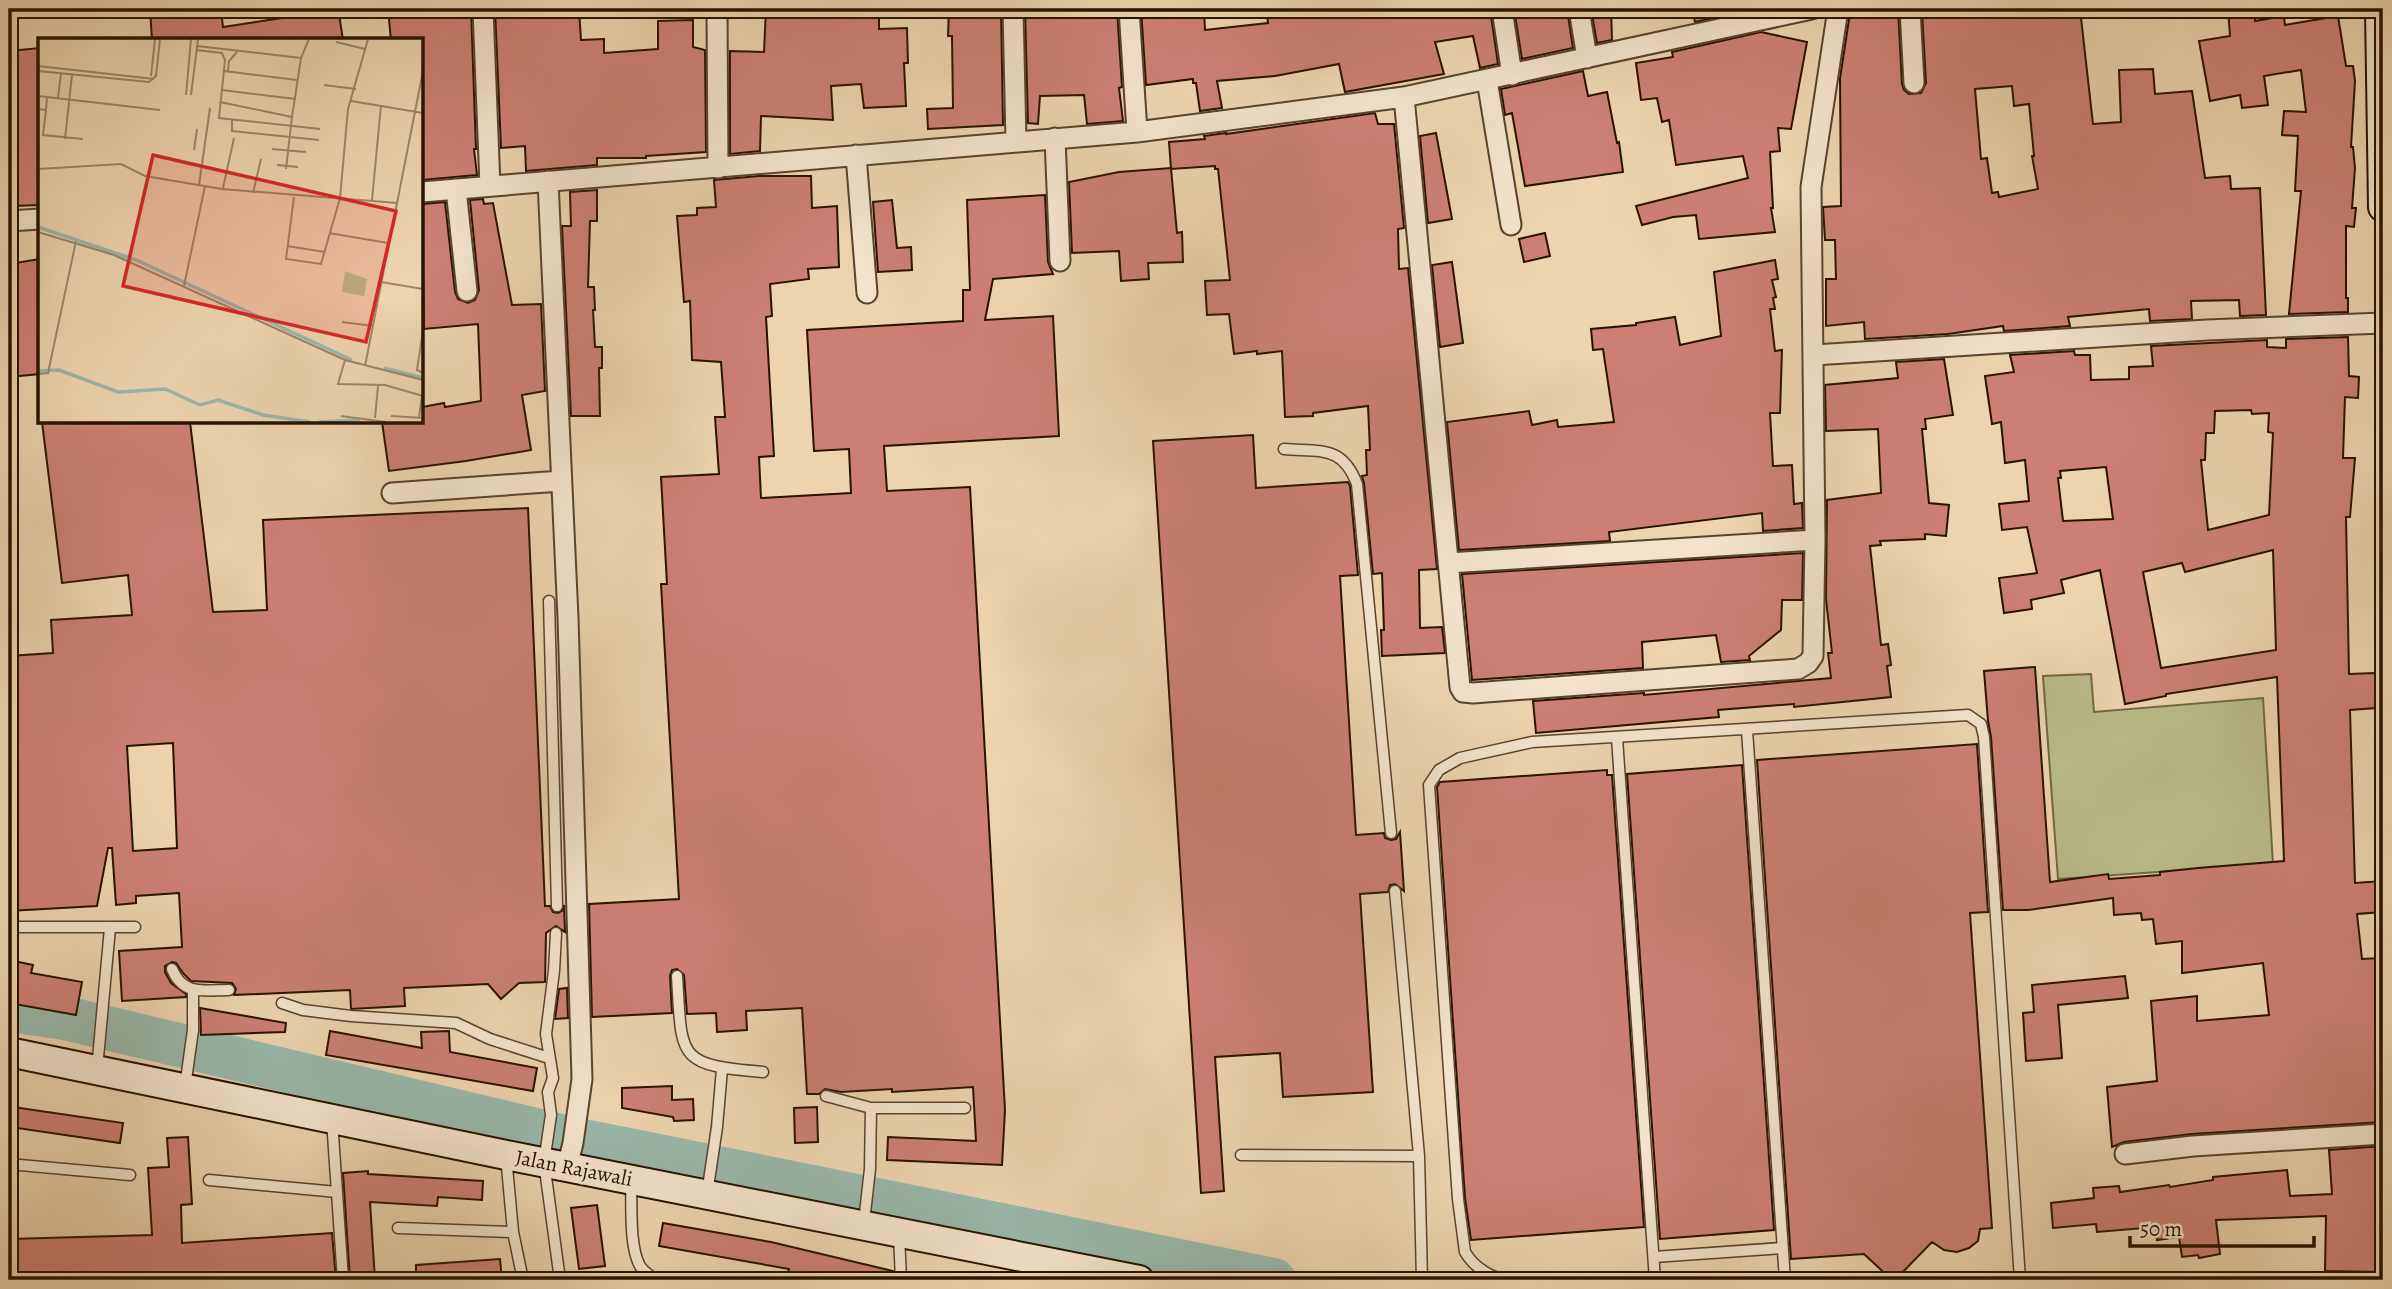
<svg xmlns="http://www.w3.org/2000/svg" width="2392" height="1289" viewBox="0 0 2392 1289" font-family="Alegreya,serif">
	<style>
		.green { fill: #b9bc8a; stroke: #706745; stroke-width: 2 }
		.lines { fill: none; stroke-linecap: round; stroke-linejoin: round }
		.river { stroke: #99b8ab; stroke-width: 44 }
		.building { fill: #cc8074; stroke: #281200; stroke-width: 2; fill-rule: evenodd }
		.lane-casing { stroke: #59422c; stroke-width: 13 }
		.street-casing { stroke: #59422c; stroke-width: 23 }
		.secondary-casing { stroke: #281200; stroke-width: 32 }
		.lane { stroke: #f3e3cb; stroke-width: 10 }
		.street { stroke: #f3e3cb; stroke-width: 19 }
		.secondary { stroke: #f3e3cb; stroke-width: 28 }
		.labels { text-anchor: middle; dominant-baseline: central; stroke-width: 5; stroke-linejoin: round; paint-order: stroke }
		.street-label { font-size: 21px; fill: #281200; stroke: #f3e3cb }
		.inset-river { fill: none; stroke: #99b8ab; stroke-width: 3.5 }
		.inset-road { fill: none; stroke: #9e8669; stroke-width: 2 }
		.view { fill: #d62828; fill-opacity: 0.15; stroke: #d62828; stroke-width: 3.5 }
		.inset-edge { fill: none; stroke: #281200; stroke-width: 3.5 }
	</style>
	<rect width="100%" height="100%" fill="#edd4af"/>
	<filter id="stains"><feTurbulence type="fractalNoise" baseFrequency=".00286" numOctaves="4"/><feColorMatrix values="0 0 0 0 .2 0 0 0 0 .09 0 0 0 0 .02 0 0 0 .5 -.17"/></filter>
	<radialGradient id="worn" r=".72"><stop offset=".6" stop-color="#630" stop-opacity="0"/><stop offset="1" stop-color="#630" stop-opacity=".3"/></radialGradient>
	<path class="green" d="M2091 674 2094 712 2263 698 2273 864 2058 879 2043 676Z"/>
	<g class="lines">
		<path class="river" d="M9 1010 65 1018 569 1138 1274 1280"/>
	</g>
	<path class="building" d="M150 9H221L223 27 282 18 339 14 343 40H152Z
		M388 9H471L476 149H474L477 175 422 180V40H391Z
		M495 9H579L581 40 604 39V53L658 49V21L693 20V47L705 50 706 152 646 156V158H597V165L526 171 525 146 501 148Z
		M766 9H879V29L907 28 908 63H904L906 106 864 108 861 84 831 86 833 120 761 116 760 151 730 154V51L764 52Z
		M949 9H1001L1003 125 928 129 927 109 953 108 952 36H948Z
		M1025 9H1117L1122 87 1119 88 1123 121 1087 124 1084 95 1040 96 1038 124 1028 123Z
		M1141 9H1204L1205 30 1268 23 1267 14 1289 11 1288 9H1490L1498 64 1480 68 1473 36 1435 42 1444 74 1345 92 1339 64 1275 76 1217 81 1222 108 1200 111 1196 83H1193V79L1146 85Z
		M1514 9H1567L1573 48 1522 59Z
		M1591 9H1611L1612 40 1597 43Z
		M1692 9H1736L1737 13 1695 22Z
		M1889 9H1898L1902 84 1904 90 1909 94 1921 93 1926 83 1922 12H1927V9H2080L2093 124 2121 122 2119 70 2153 69 2155 94 2192 91 2205 178 2230 176 2231 189 2260 188 2266 315 2240 316 2239 300 2191 301 2192 319 2150 321 2149 309 2068 317 2070 326 2004 331 2003 326 1948 334 1865 339 1864 322 1826 326V279H1836L1835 240H1825L1823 207 1841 206 1840 78 1850 13H1889ZM2012 86 2014 106 2029 104 2034 156H2032L2038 189 1999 197 1998 192 1992 193 1987 158 1981 159 1975 89Z
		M2228 9H2254L2255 21 2284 16 2285 25 2338 16 2346 66H2353L2355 81 2351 147H2353L2355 168 2352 208H2356L2354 227 2346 226V298H2348V312L2289 314 2301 191H2295L2298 136 2282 135 2284 111 2306 112 2301 70 2264 76 2268 105 2242 108 2240 95 2210 101 2199 41 2230 36Z
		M1761 32 1807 42 1791 129 1778 128 1780 151 1770 152 1773 208H1771L1775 232 1699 239 1696 215 1673 217 1642 225 1636 206 1748 178 1743 156 1676 165 1669 120 1662 122 1657 98 1641 100 1636 63 1673 57 1672 52Z
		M40 48V205L13 206 9 51Z
		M1583 71 1588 96 1607 92 1617 143 1619 142 1623 172 1525 186 1512 113 1505 115 1501 89Z
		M1375 113 1378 124H1394L1404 228 1398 229 1399 269 1408 268 1437 569 1419 570 1420 628 1442 627 1445 653 1382 656 1381 630H1384L1382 573 1373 574 1364 483 1362 476 1367 475 1366 450H1370L1368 406 1313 413V416L1285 417 1282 351 1257 354V351L1234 354 1229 314 1207 315 1205 281 1230 280 1218 169H1215V166L1171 169 1169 142 1205 139 1204 136 1226 133V134Z
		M1436 133 1452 219 1428 223 1420 136Z
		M1171 168 1177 233 1182 232 1183 262 1148 263 1149 279 1121 281 1119 251 1072 253 1069 182 1119 172Z
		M759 176H811L812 208 837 206 839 267 808 269 809 279 770 284 772 316 766 317 774 456 759 457 761 498 851 493 849 449 814 451 807 330 963 321V290H970L967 200 1045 195 1048 262 1053 274 993 279 985 320 1053 316 1059 436 884 446 887 491 970 487 1005 1110 1002 1165 887 1160 888 1137 976 1141 973 1087 892 1092V1089L841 1092 825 1089 819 1094H807L802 1008 746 1011 747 1030 717 1032 716 1013 687 1014 684 975 677 969 672 970 670 976 672 1013 592 1017 589 904 679 899 661 584H667L661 477 719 474 715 417H725L721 362 692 360 690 301 684 302 677 216 697 215V208L716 207 714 180Z
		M597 190V221H590L588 287H594L595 310H593L595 347H602V368H599L600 416H571L562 226H571L570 192Z
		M483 199 484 204 493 203 512 305 541 304 545 391 522 395 531 450 466 461 389 471 382 422H422V407L444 403 445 407 481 401 478 324 424 329 422 204 445 202 455 292 458 299 468 303 475 300 479 290 470 200Z
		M892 200 897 248 911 247 912 270 878 272 873 202Z
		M1545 233 1550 256 1524 262 1519 239Z
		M40 259V374L9 377V264Z
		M1775 260 1778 279 1772 280 1776 297 1773 298 1775 309H1770L1775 351 1782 350 1780 413H1770L1773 466 1792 465 1794 504 1802 503 1803 528 1763 531 1762 513 1609 532 1610 541 1459 550 1447 422 1529 411 1532 425 1557 420 1558 427 1614 422 1603 349 1593 350 1591 329 1636 325V323L1675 317 1680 345 1721 336 1714 272Z
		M1452 262 1463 343 1440 347 1432 265Z
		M2348 337 2349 376 2359 377 2358 398 2345 397 2343 458H2355L2350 517H2346L2349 674 2375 673 2376 708 2350 710 2355 883 2383 881V912L2357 914 2362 959 2380 958 2383 995V1122L2192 1134 2124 1142 2112 1147 2107 1087 2157 1081 2151 1001 2197 996V1021L2269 1015 2263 963 2182 973V941L2156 944 2153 919 2142 920 2141 913 2114 915 2113 898 2028 910H2003L1991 737 1988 721 1984 671 2035 667 2050 882 2108 874 2109 879 2160 875V872L2198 868 2284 861 2277 677 2166 694V696L2125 704 2100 570 2061 580 2064 593 2031 600 2032 609 2004 613 1999 578 2037 573 2027 527 2002 530 1999 504 2029 501 2025 460 2005 463 2001 422 1992 424 1985 376 2014 372 2010 355 2074 351 2075 355H2090L2091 380 2129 379V367L2153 366 2151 346 2267 340V347L2286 348V339ZM2251 410 2252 414 2269 413 2268 432 2273 433 2269 515 2208 530 2201 460H2205L2206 433H2214L2215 411ZM2106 467 2113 519 2063 521 2058 478H2061L2060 471ZM2273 550 2276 650 2161 668 2143 572 2182 563 2185 572Z
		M1944 359 1953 415 1925 419 1926 429H1922L1929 503 1949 505 1946 536 1925 534V539L1880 541 1881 545 1870 546 1881 645 1888 644 1891 665 1887 666 1891 697 1794 707V704L1718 710 1719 717 1536 733 1533 701 1644 693V695L1831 678 1828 653H1832L1826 599 1827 500 1881 493 1878 429 1826 431 1825 385 1898 378 1896 362Z
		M42 422H190L213 612 267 610 263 520 528 508 545 906H550L553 912 558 913 563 910 564 905 565 932 556 926 546 933 545 982 519 983 501 999 488 984 404 988 405 1006 351 1009 350 990 234 995 236 989 232 983 191 981 183 973 176 963 172 962 165 966V972L171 983 186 994V997L122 1001 119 951 182 947 179 893 136 896V903L116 905 112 848H108L97 906 9 911V656L53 653 51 620 132 615 128 575 62 583ZM173 743 177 848 133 851 127 746Z
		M1253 435 1256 488 1348 482 1350 486 1358 575 1340 576 1356 835 1384 833 1385 838 1391 840 1396 839 1400 832 1404 891 1395 884 1390 885 1388 892 1360 894 1373 1092 1283 1097 1280 1053 1215 1057 1224 1191 1201 1193 1153 441Z
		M1803 553 1802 600H1782L1781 630 1749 656 1750 660 1721 662 1716 635 1642 642 1643 668 1472 680 1462 574Z
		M1977 744 1988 912 1970 913 1992 1228 1980 1229 1978 1241 1969 1248 1957 1252 1944 1250 1932 1242 1895 1280H1892L1864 1254 1791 1259 1757 760Z
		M1742 765 1774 1230 1660 1239 1627 774Z
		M1607 770V775H1612L1644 1227 1471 1240 1465 1198 1437 787 1440 782Z
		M9 960 33 965 31 973 82 982 76 1015 9 1003Z
		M2125 976 2128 998 2058 1005 2062 1058 2026 1061 2023 1013 2034 1012 2032 985Z
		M567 988 568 1018 555 1019 559 989Z
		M200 1008 286 1023 285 1032 201 1035Z
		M330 1031 422 1048 421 1032 449 1031 450 1052 537 1068 533 1091 326 1055Z
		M672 1086V1100L693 1099 694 1120 674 1121 673 1117 622 1108V1088Z
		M13 1107 123 1123 120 1143 10 1127Z
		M817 1107 818 1142 795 1143 794 1108Z
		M188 1137 192 1204 181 1205 182 1243 332 1233 336 1280H9V1239L152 1235 148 1168 169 1167 167 1138Z
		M2383 1146V1272L2325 1271 2326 1216 2216 1220 2220 1254 2199 1258 2198 1255 2182 1257 2179 1237 2157 1240 2156 1227 2097 1232 2096 1224 2053 1228 2051 1203 2094 1198 2093 1188 2119 1186 2120 1192 2169 1185 2170 1187 2213 1180V1177L2287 1170 2290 1196 2332 1194 2329 1150Z
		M368 1171V1174L483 1181 482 1200 438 1197 437 1206 370 1202 375 1280H350L343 1173Z
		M597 1205 605 1266 579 1269 571 1208Z
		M663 1223 771 1242 893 1271 894 1280H786L789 1269 659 1246Z
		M500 1259 502 1280H416V1265Z"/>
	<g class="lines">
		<g class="lane-casing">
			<path id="lane" d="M1284 449C1321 452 1342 445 1357 484L1391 833
				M549 601 557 906
				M1747 730 1785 1280
				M1617 738 1655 1280
				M1395 891 1419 1156 1422 1280
				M9 927H135
				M556 933 554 971 546 1034 553 1078 548 1092 551 1115 544 1162 560 1280
				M172 969C183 996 204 990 229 990
				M677 976C682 1058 676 1065 763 1072
				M282 1003 303 1010 351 1016 456 1023 490 1039 549 1058
				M97 1069 110 928
				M185 1087 193 1030V990
				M826 1096 871 1108H965
				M332 1120 343 1280
				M1241 1155 1419 1156
				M506 1156 513 1232 523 1280
				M9 1164 130 1175
				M209 1180 337 1192
				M631 1182C632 1204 629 1247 640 1266 644 1272 650 1276 657 1280
				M707 1194 717 1127 722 1069
				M864 1222 870 1169 871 1108
				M398 1228 513 1232
				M899 1235 901 1280
				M1654 1257 1782 1248
				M1509 1280C1491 1279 1474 1267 1465 1252L1458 1199 1429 785 1439 770 1460 758 1532 742 1968 715 1981 724 1984 737 2020 1280"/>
		</g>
		<g class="street-casing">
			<path id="street" d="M483 9 490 186
				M717 9 718 168
				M1013 9 1016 141
				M1129 9 1137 132
				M1502 9 1512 75
				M1579 9 1587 58
				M1910 9 1914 83
				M1487 80 1511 225
				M1404 97 1460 687 1463 692 1473 693 1798 669 1808 663 1813 656 1815 540 1811 187 1838 9
				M1055 138 1060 261
				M856 155 867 293
				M548 181 568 618 582 1079 573 1143 567 1167
				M456 189 467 291
				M422 192 1137 132 1404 97 1812 9
				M9 221 40 219
				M1814 355 2207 330 2383 323
				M392 493 561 481
				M1448 563 1815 540
				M2125 1154 2193 1146 2383 1134"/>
		</g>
		<g class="secondary-casing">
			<path id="secondary" d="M2380 9 2383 207
				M9 1052 506 1155 1139 1280"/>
		</g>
		<use href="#lane" class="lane"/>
		<use href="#street" class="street"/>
		<use href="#secondary" class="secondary"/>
	</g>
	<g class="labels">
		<g class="street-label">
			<text transform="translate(574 1168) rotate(11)">Jalan Rajawali</text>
		</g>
	</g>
	<g transform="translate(38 38)">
		<rect width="385" height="385" fill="#edd4af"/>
		<path d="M307 233 329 241 326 258 304 254Z" fill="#b9bc8a"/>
		<path class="inset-river" d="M0 189 98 222 314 322M346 330 385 340M0 333 21 332 80 354 127 351 162 367 180 362 225 377 272 384M281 384 322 382"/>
		<path class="inset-road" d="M298 4 327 11M159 8 263 20M158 12 184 15 187 22 181 80 282 91M0 28 116 41M0 33 111 44 118 38 122 1M186 33 259 42M190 34 191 23 199 14M113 38 117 1M286 47 318 51M184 52 258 61M148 57 153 1M153 57 160 1M0 58 122 72M20 60 23 35M313 63 385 75M182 64 254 79 263 20 271 1M0 71 8 72 9 59M8 72 5 97 45 101M194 81V93L281 102M27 101 34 37M234 111 268 114M156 112 159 91M239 127 260 129M0 131 83 126 107 138 184 151 359 165M248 131 254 79M161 147 172 70M185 150 196 100M215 155 223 121M256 159 248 221 283 226 302 160 310 71 330 1M334 162 343 67M0 194 76 217 307 322 385 342M291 195 350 205M249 208 287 214M343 244 385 251M146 248 167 148M304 284 335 288M385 292 379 332 385 335M307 322 300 346 347 347 385 358M327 328 385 33M0 336 10 335 38 203M303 378 348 384M353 378 385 380M381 379 384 358M337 380 340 348"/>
		<path class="view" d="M115 117 358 173 328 304 85 248Z"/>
		<rect width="385" height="385" class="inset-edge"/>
	</g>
	<rect width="2392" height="1289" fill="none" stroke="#edd4af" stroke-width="35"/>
	<rect x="10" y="10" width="2371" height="1268" fill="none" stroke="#281200" stroke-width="3.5"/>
	<rect x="18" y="18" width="2357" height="1254" fill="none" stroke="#281200" stroke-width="2"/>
	<path d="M2130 1236v10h184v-10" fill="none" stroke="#281200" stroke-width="3.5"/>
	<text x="2140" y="1236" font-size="21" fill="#281200" stroke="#f3e3cb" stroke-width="5" paint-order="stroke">50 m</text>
	<rect width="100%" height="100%" filter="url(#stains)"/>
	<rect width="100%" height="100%" fill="url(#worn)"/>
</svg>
